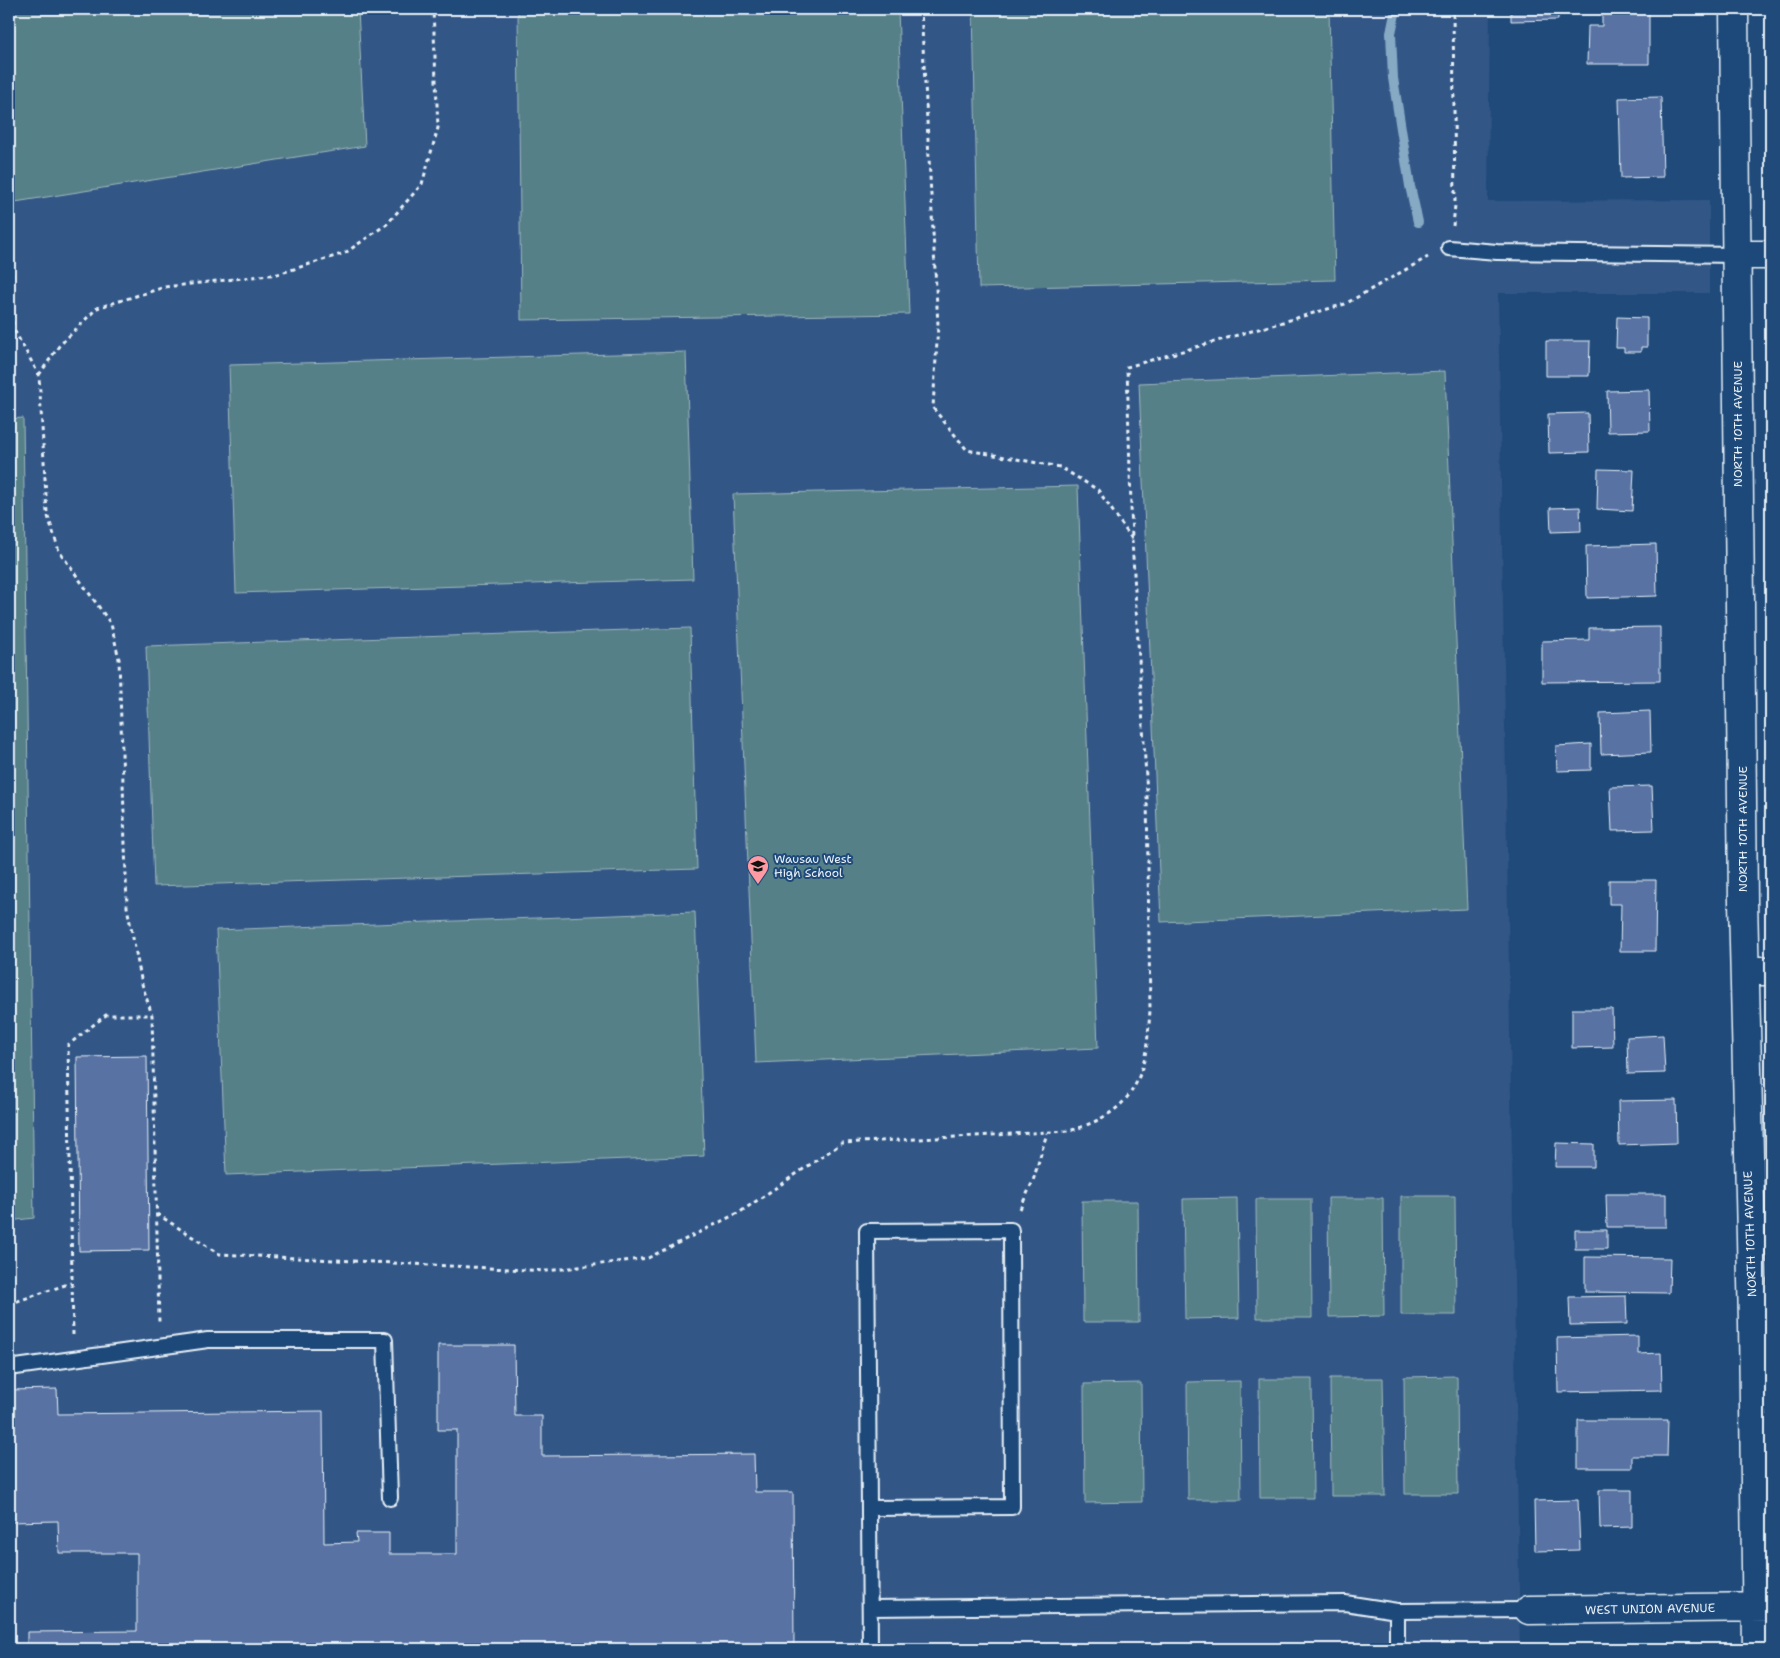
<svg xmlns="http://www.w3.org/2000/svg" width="1780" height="1658" viewBox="0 0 1780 1658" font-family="'Shantell Sans',sans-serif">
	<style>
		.built { fill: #305686 }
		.green { fill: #578087; stroke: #a0b8c0 }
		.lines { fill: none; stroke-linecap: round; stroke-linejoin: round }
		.stream { stroke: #86a9c4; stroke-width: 10 }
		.building { fill: #5872a3; stroke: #e8f1f8 }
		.service-casing { stroke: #e8f1f8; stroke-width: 18 }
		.minor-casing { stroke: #e8f1f8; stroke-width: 31 }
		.path { stroke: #e8f1f8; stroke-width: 3; stroke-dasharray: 4 4; stroke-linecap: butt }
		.service { stroke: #1f4a7a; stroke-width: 14 }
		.minor { stroke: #1f4a7a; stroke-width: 28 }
		.labels { text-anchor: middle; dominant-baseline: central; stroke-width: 4; stroke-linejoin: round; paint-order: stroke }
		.street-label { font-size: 12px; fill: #e8f1f8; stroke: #1f4a7a }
		.poi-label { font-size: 12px; fill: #e8f1f8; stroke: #1f4a7a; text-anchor: start }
	</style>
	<rect width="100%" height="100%" fill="#1f4a7a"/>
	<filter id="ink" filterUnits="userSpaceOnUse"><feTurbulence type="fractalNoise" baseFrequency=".02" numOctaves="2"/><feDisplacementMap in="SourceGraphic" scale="10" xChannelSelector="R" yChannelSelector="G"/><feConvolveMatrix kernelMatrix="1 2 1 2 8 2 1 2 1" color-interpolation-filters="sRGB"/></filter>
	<g filter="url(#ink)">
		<path class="built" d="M9 9H1490L1488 201 1709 200V293H1498L1520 1649H9Z"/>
		<path class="green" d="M9 9H358L365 146 9 203Z
			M518 9H898L909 314 521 320Z
			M973 9H1329L1335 280 979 288Z
			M686 352 693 579 236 593 229 365Z
			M1445 371 1467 909 1161 922 1139 383Z
			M23 418 34 1218 9 1221V419Z
			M1078 486 1098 1048 756 1063 733 494Z
			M690 628 697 869 154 886 146 646Z
			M695 912 704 1156 226 1175 216 930Z
			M1401 1196H1455L1456 1315H1401Z
			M1237 1198 1239 1318 1185 1319 1183 1199Z
			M1328 1198H1383L1384 1316 1329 1317Z
			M1256 1199H1311L1312 1318H1257Z
			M1082 1201H1138L1139 1322H1083Z
			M1457 1376 1458 1494H1405L1404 1377Z
			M1330 1378H1383L1385 1496H1331Z
			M1259 1379H1312L1313 1498H1260Z
			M1240 1381 1241 1500H1188L1187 1382Z
			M1141 1383 1142 1502 1085 1503 1084 1384Z"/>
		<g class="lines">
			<path class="stream" d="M1396 9 1391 33 1393 78 1410 186 1418 222"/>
		</g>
		<path class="building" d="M1511 9H1558V20L1511 21Z
			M1602 9H1649V64H1587L1588 26H1602Z
			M1661 97 1663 177 1621 178 1619 98Z
			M1617 317 1647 318V347H1641V352H1624V348H1616Z
			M1546 341H1590L1589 376H1546Z
			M1649 390 1650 431 1608 432 1607 391Z
			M1588 413 1589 452 1549 453 1548 414Z
			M1598 469 1634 470 1632 511 1597 509Z
			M1580 507 1581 531 1551 532 1550 508Z
			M1656 544 1657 596 1587 598 1586 546Z
			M1660 627V681L1542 682V641L1589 640V628Z
			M1650 711 1651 752 1601 754 1600 713Z
			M1591 744V770L1557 771 1556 746Z
			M1652 786 1654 830 1612 831 1610 787Z
			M1609 880H1656L1655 951H1620L1621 904H1609Z
			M1572 1009H1612L1613 1047 1572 1048Z
			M1663 1035 1665 1073 1628 1074 1627 1037Z
			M147 1056 149 1250 79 1251 77 1057Z
			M1676 1100 1677 1143 1619 1145 1618 1101Z
			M1556 1143 1594 1144V1167H1555Z
			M1606 1194H1666V1227H1607Z
			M1575 1230H1607V1249H1575Z
			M1585 1257 1670 1258 1669 1293 1585 1292Z
			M1626 1296 1627 1324 1570 1325 1569 1297Z
			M1638 1336V1354L1661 1353 1662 1390 1558 1392 1557 1338Z
			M438 1345H514L515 1416H542V1456L754 1454 755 1492H793L794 1649H27V1632L137 1631V1553H59L58 1521 9 1522V1390L57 1389 58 1414 323 1411 324 1543 357 1542 356 1533H389V1554H457V1430H438Z
			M1578 1420H1668L1667 1456H1632V1468H1578Z
			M1599 1490H1632V1527L1600 1528Z
			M1578 1500 1580 1550 1535 1551 1534 1501Z"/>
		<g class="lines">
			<g class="service-casing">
				<path id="service" d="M1449 248 1497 252 1738 255
					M9 1368 208 1340H385L390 1498
					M869 1508 1012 1507 1011 1230 867 1231 870 1649
					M870 1608 1345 1603 1397 1611 1529 1610
					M1397 1611V1649"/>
			</g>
			<g class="minor-casing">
				<path id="minor" d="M1734 9 1743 901 1753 1322 1757 1649
					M1738 255H1771
					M1745 971H1771
					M1529 1610 1771 1607"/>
			</g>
			<path class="path" d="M921 9 938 325 933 408 967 450 1060 467 1098 490 1132 539
				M12 225 13 328
				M1453 226 1455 205 1453 9
				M9 325 13 328 39 375 47 513 59 551 111 624 119 659 127 907 142 984 152 1015 159 1323
				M39 375 59 346 97 308 165 287 278 274 345 253 387 224 422 184 438 128 433 9
				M1020 1209 1033 1181 1047 1133
				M157 1214 219 1254 547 1271 648 1258 740 1212 842 1143 1069 1131C1138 1111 1146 1075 1150 1010L1147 794 1132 540 1127 367 1345 304 1428 257
				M9 1304 71 1283
				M73 1335 68 1045 106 1015H152"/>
			<use href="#service" class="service"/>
			<use href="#minor" class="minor"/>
		</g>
	</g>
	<defs>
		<g id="school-pin" transform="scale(1.125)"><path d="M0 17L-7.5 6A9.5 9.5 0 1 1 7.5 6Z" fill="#ff9aa2" stroke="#1f4a7a"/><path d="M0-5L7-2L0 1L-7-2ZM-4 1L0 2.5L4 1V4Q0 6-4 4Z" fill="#111"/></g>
	</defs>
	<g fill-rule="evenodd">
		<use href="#school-pin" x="758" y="866"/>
	</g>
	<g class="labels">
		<g class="street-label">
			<text transform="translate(1738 424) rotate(-90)">NORTH 10TH AVENUE</text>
			<text transform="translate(1743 829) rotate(-90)">NORTH 10TH AVENUE</text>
			<text transform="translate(1750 1234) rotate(-92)">NORTH 10TH AVENUE</text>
			<text transform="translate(1650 1609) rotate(-1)">WEST UNION AVENUE</text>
		</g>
		<g class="poi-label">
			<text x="774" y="859">Wausau West<tspan x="774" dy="14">High School</tspan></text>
		</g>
	</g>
	<rect width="1780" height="1658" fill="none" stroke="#1f4a7a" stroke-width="30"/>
	<rect x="15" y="15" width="1750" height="1628" fill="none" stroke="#e8f1f8" stroke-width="2" filter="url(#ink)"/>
</svg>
